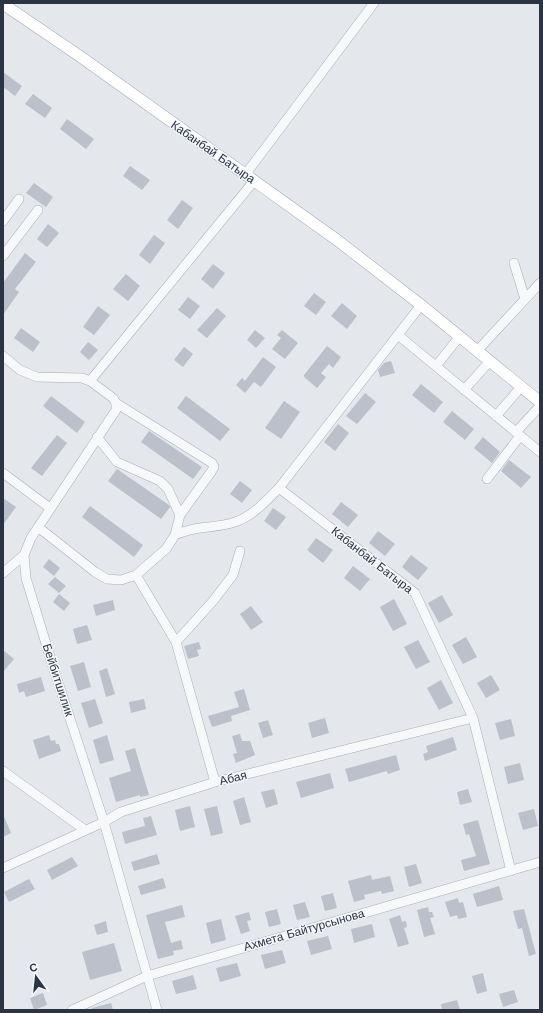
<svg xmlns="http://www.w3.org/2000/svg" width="543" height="1013" viewBox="0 0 543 1013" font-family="'Work Sans',sans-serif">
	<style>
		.building { fill: #bbc0ca }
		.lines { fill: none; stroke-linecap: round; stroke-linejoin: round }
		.minor-casing { stroke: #a9aeb7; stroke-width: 10 }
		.major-casing { stroke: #a3abb8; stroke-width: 12 }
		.minor { stroke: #f7f8fa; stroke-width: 9 }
		.major { stroke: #fff; stroke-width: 11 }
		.labels { text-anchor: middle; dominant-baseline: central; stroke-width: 3; stroke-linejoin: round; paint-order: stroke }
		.street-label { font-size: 12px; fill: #2b3445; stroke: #f4f6f9 }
	</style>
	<rect width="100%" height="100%" fill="#e4e7ec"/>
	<path class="building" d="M3 72 22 86 15 96 3 87Z
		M33 94 52 108 45 118 25 104Z
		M67 119 94 139 86 149 60 129Z
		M130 166 150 180 142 190 123 176Z
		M34 183 53 197 46 207 26 193Z
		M182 200 193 208 178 229 167 220Z
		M48 224 59 233 47 247 37 239Z
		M154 235 165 243 150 264 139 255Z
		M25 253 36 262 15 289 19 292 3 315V283Z
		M213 264 225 273 213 289 201 279Z
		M126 274 140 286 128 301 113 289Z
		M314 293 326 302 316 315 304 306Z
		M188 297 200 306 190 319 178 310Z
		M342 303 357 316 347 329 331 316Z
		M98 306 110 315 94 335 83 327Z
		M217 308 226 316 207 338 197 330Z
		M21 328 40 342 33 352 14 338Z
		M255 330 265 338 256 348 247 340Z
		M282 330 298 343 285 359 272 349 281 338 277 335Z
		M88 342 98 350 89 360 80 352Z
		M327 346 341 357 333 368 329 364 321 373 326 377 317 388 304 377V375Z
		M184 347 193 354 183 367 174 360Z
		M263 357 276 367 261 387 254 382 245 393 236 385 242 378 245 381Z
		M391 361 395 373 380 377 378 370 384 363Z
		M421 384 443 402 434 413 412 395Z
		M365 393 376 402 357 424 346 416Z
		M51 396 85 422 77 433 43 406Z
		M186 396 230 429 220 441 177 408Z
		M284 401 300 412 281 439 265 428Z
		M452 411 474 429 465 440 443 422Z
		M338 424 349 433 335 451 324 442Z
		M149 431 202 467 193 479 141 442Z
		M57 435 67 443 42 476 31 468Z
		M483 437 500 452 492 463 474 448Z
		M509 460 531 477 521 488 501 471Z
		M117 469 169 505 170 507 161 519 108 481Z
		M240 481 252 490 242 503 230 494Z
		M3 498 16 507 3 525Z
		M341 502 358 515 348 527 332 514Z
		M90 506 143 545 134 557 82 517Z
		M273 508 286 517 276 530 264 521Z
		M378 531 395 544 385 556 369 543Z
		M316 538 333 550 323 563 307 550Z
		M411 555 428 568 418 580 402 567Z
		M49 559 60 568 54 576 43 567Z
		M353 566 370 579 360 591 344 578Z
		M55 577 66 586 59 593 48 584Z
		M59 594 70 603 64 611 53 602Z
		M442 595 453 615 439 623 428 603Z
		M394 599 407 624 393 631 380 607Z
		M113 600 115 610 96 616 93 605Z
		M251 606 263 622 251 630 240 614Z
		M87 625 92 640 77 644 73 629Z
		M466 637 477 657 463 664 452 645Z
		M418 640 430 662 416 669 404 647Z
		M199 642 201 649 197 650 199 656 188 659 184 646Z
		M3 650 14 659 3 672Z
		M84 662 91 687 78 691 70 666Z
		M107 668 115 694 106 697 99 671Z
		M491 675 500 690 486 698 477 683Z
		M41 677 45 691 26 697 24 691 19 693 17 684Z
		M441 680 453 703 439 710 427 688Z
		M244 689 250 710 231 716 232 721 212 727 208 716 239 707 234 692Z
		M95 699 103 723 89 728 81 703Z
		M144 699 146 709 131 713 129 702Z
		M325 718 329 733 312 738 308 723Z
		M511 719 515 736 500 740 495 723Z
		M268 720 273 735 263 738 258 723Z
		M240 734 242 741H250L255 755 236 763 233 754 237 753 232 736Z
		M49 735 51 741 55 740 56 744H59L61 751 39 759 33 740Z
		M107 735 114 760 100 764 93 740Z
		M453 737 457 750 425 761 423 754 428 752 426 746Z
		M135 748 149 795 140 797V795L116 802 109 778 131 771 125 751Z
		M396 755 400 770 388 774 387 771 349 782 345 769Z
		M520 763 524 780 508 784 504 767Z
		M330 773 334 788 301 798 296 782Z
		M274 789 278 804 266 808 261 792Z
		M468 789 472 802 460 805 457 792Z
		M244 797 251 822 240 825 233 801Z
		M190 806 195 827 180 831 175 810Z
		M217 806 223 833 211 836 204 809Z
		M534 809 538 826 523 830 518 813Z
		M3 814 11 833 3 837Z
		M151 816 157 835 125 844 122 832 145 826 143 818Z
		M478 820 490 864 464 871 461 860 476 856 469 834 466 835 463 824Z
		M157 854 160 864 134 871 131 862Z
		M72 857 78 866 52 880 47 870Z
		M416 864 422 883 409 887 404 867Z
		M371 875 372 880 390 876 394 891 382 894 381 891 364 895 365 899 354 902 348 881Z
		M163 878 166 888 141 895 138 886Z
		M29 879 35 889 9 902 4 892Z
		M499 886 503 900 477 907 473 894Z
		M333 893 337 908 325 911 321 896Z
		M458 898 459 903 463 902 467 917 458 919 457 915 450 917 445 902Z
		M305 902 310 917 297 920 293 905Z
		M182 905 185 917 165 922 171 943 181 940 183 949 173 951 174 955 158 959 146 915Z
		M428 907 429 912H432L434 917 430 918 435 934 424 937 417 910Z
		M277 909 281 924 269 927 265 912Z
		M524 909 536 954 529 956 522 928 518 929 513 911Z
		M249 912 251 920 247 921 250 931 241 934 235 916Z
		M400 915 402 922 406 921 407 927 404 928 409 944 398 947 389 919Z
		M221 919 226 940 211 944 206 923Z
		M106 921 108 932 97 935 94 925Z
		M372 924 375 937 354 943 351 929Z
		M328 936 332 949 311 955 307 941Z
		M114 943 122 971 90 980 82 952Z
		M282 950 286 963 265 969 261 955Z
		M237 963 241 976 220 982 216 968Z
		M483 973 487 991 477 994 472 976Z
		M193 975 197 989 176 994 172 981Z
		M514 990 518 1002 503 1007 499 994Z
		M43 993 47 1005 34 1010 30 998Z
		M457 1000 460 1010H442L441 1004Z
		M111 1003 113 1010H92V1008Z"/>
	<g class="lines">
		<g class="minor-casing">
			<path id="minor" d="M245 175 374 3
				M3 221 19 199
				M3 256 38 210
				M514 263 525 299
				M398 335 540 452
				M477 351 540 283
				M3 356 20 370 37 377 82 378 90 381 113 398 116 403V410L31 538 24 555 26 578 54 670 104 822 157 1010
				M436 366 460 336
				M90 381 254 181
				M464 390 490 361
				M116 403 212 463 214 467 211 472 180 515
				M496 416 521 387
				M516 432 540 406
				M3 473 50 508
				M487 479 520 436
				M279 488 415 593 473 718 511 871
				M38 527 95 572 107 579 121 580 136 575 166 549 175 535 180 515 168 489 160 481 117 462 97 437
				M175 535C196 525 214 529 235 522 253 516 266 501 279 488L421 305
				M3 573 24 555
				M136 575 176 642
				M3 771 85 830
				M215 782 176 642 213 601 233 575 240 551
				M3 868 104 822 121 812 215 782 473 718
				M72 1010 147 976 540 862"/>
		</g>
		<g class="major-casing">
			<path id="major" d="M3 4 81 57 337 240 421 305 540 402"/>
		</g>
		<use href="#minor" class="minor"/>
		<use href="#major" class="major"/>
	</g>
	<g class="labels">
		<g class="street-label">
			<text transform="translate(213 152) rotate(35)">Кабанбай Батыра</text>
			<text transform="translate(372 560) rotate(38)">Кабанбай Батыра</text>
			<text transform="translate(58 680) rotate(72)">Бейбитшилик</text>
			<text transform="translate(233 778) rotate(-14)">Абая</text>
			<text transform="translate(304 930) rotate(-16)">Ахмета Байтурсынова</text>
		</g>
	</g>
	<rect width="543" height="1013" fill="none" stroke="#2b3445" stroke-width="8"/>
	<g transform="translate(36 977) rotate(345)" stroke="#f4f6f9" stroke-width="3" paint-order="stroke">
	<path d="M0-3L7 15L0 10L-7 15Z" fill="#2b3445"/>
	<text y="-6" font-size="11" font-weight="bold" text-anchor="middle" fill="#2b3445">С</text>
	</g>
</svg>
